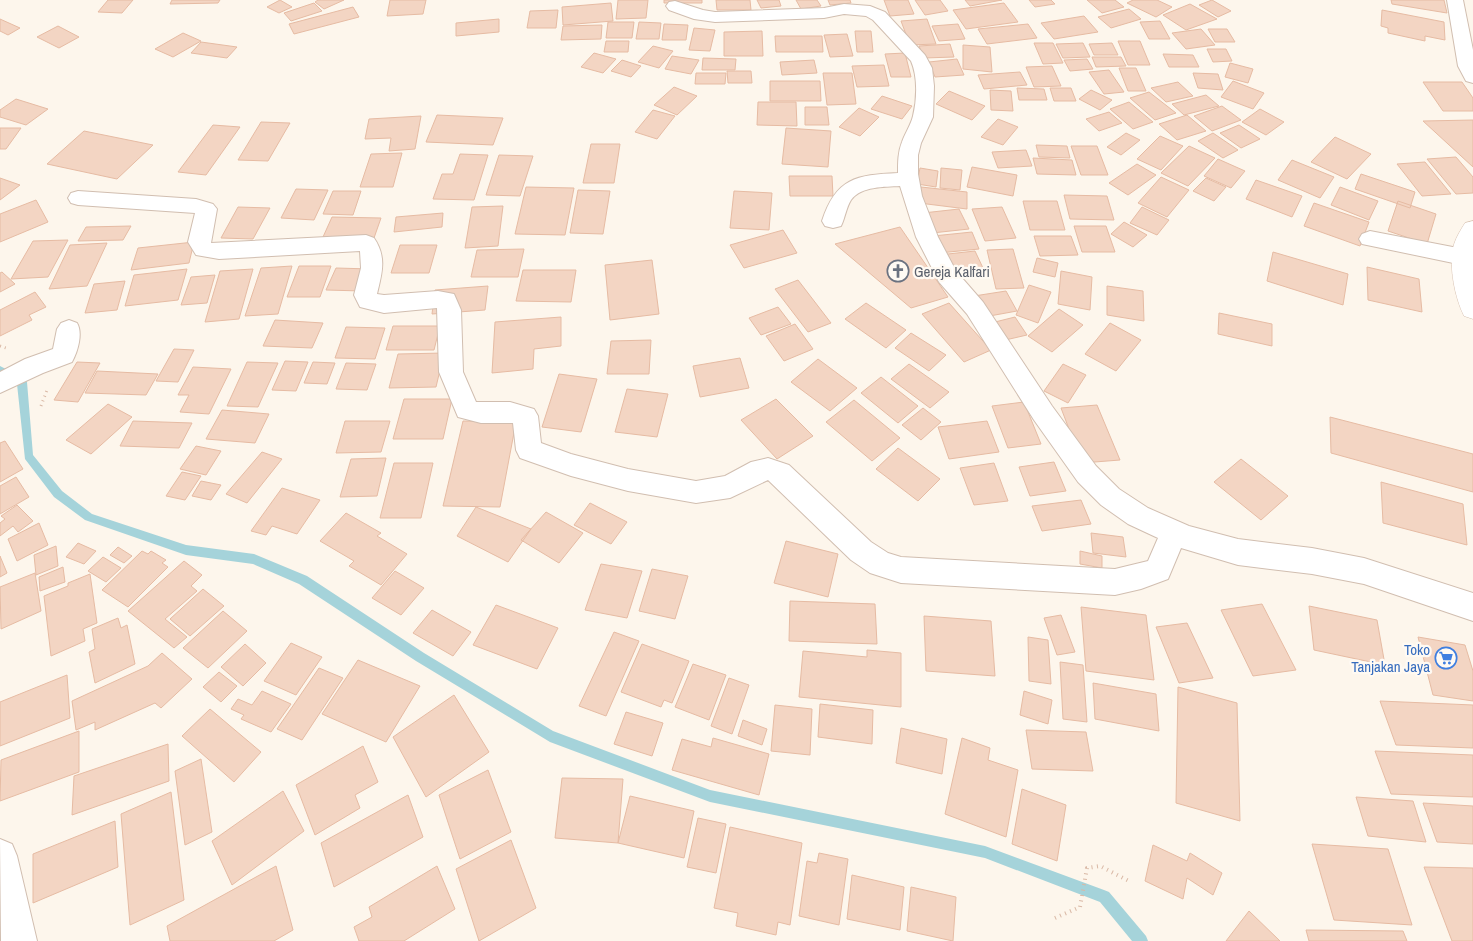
<svg xmlns="http://www.w3.org/2000/svg" width="1473" height="941" viewBox="0 0 1473 941" font-family="'Archivo Narrow',sans-serif">
	<style>
		.lines { fill: none; stroke-linecap: round; stroke-linejoin: round }
		.stream { fill: #a5d3da; fill-rule: evenodd }
		.building { fill: #f3d5c3; stroke: #e6bba3 }
		.street-casing { stroke: #d1beb0; stroke-width: 2 }
		.secondary-casing { stroke: #d6c0b0; stroke-width: 1 }
		.path-far1 { stroke: #d9b8a5; stroke-width: 3; stroke-dasharray: 1 4; stroke-linecap: butt }
		.path { stroke: #d9b8a5; stroke-width: 4; stroke-dasharray: 1 4.5; stroke-linecap: butt }
		.street { fill: #fff; fill-rule: evenodd }
		.secondary { fill: #fff; fill-rule: evenodd }
		.labels { text-anchor: middle; dominant-baseline: central; stroke-width: 4.5; stroke-linejoin: round; paint-order: stroke }
		.worship-label { font-size: 15px; fill: #5b616d; stroke: #fffaf3; text-anchor: start }
		.shop-label { font-size: 15px; fill: #366cbe; stroke: #fffaf3; text-anchor: end }
	</style>
	<rect width="100%" height="100%" fill="#fdf6ec"/>
	<g class="lines">
		<path class="stream" d="M0 366 25 379 27 382 33 455 62 491 92 514 186 545 254 554 307 576 424 653 553 731 710 790 985 846 1104 890 1109 892 1146 936 1148 941H1132L1100 902 985 858 710 802 550 742 416 661 299 584 253 564 186 555 85 520 54 497 25 459 17 384 0 374Z"/>
	</g>
	<path class="building" d="M108 0H133L122 13 98 12Z
		M172 0H220L218 3 170 4Z
		M280 0 292 7 279 13 267 7Z
		M318 0H344L324 9 315 2Z
		M390 0H426L423 14 387 16Z
		M618 0H648L646 18 616 19Z
		M664 0H702V3H664Z
		M716 0H750L751 10H717Z
		M757 0H779L781 6 761 8Z
		M796 0H817L821 6 801 9Z
		M828 0H850L851 3 830 5Z
		M884 0H908L914 14 890 16Z
		M915 0H940L948 11 925 15Z
		M965 0H1002L970 6Z
		M1029 0H1051L1055 4 1035 7Z
		M1087 0H1115L1124 7 1102 13Z
		M1133 0H1157L1172 7 1156 17 1127 3Z
		M1212 0 1231 11 1218 17 1199 5Z
		M1391 0H1444L1447 13 1392 4Z
		M314 3 322 11 291 21 284 13Z
		M611 3 613 21 563 25 562 7Z
		M1004 3 1018 22 966 29 953 10Z
		M1190 4 1217 19 1186 30 1163 15Z
		M353 7 359 17 294 34 289 24Z
		M1129 9 1141 19 1111 28 1098 17Z
		M558 10 556 28H527L530 11Z
		M1382 10 1444 22 1445 40 1425 36V41L1388 33V28L1381 26Z
		M1084 16 1098 32 1054 39 1041 23Z
		M0 19 20 28 8 35 0 31Z
		M499 19V32L456 36V23Z
		M927 19 936 44 910 45 901 21Z
		M1160 21 1170 39H1149L1140 22Z
		M608 22H634L632 38H606Z
		M639 22 661 23 659 39H636Z
		M664 24 688 25 686 40H662Z
		M958 24 965 39 939 41 932 26Z
		M1028 24 1037 38 987 44 978 29Z
		M602 25 601 39 561 40 563 26Z
		M58 26 79 37 59 48 37 37Z
		M694 28 715 30 710 51 689 50Z
		M1201 29 1215 45 1186 49 1172 33Z
		M1208 29H1227L1235 42H1215Z
		M762 31 763 56H724V32Z
		M855 31H871L873 52H857Z
		M183 33 201 41 173 57 155 49Z
		M847 34 853 56 830 57 824 35Z
		M775 36H822L823 52H776Z
		M606 41H629L628 52H604Z
		M1118 41H1140L1150 65H1128Z
		M201 42 237 47 227 58 191 53Z
		M1034 43H1053L1063 63 1043 64Z
		M1083 43 1090 57 1063 58 1056 44Z
		M1112 43 1118 55H1094L1089 44Z
		M950 44 954 57 924 58 919 46Z
		M963 45 990 47 992 72 963 69Z
		M653 46 673 51 659 68 638 62Z
		M1207 49H1226L1232 61 1213 62Z
		M594 53 616 59 603 73 581 67Z
		M905 53 911 77H891L885 54Z
		M1163 54 1193 55 1199 67H1169Z
		M672 56 699 60 691 74 665 69Z
		M1092 57H1121L1126 66 1096 67Z
		M703 58 736 59 735 70H702Z
		M957 59 964 75 935 77 929 62Z
		M1087 59 1093 69 1070 71 1064 60Z
		M622 60 641 66 631 77 611 71Z
		M814 60 817 73 782 75 780 62Z
		M1230 63 1253 69 1248 83 1225 77Z
		M884 65 889 86 857 87 852 66Z
		M1052 66 1061 86 1034 87 1026 67Z
		M1119 68H1136L1146 91H1128Z
		M1109 70 1124 92 1104 94 1089 72Z
		M727 71H751L752 83H728Z
		M1020 72 1027 85 984 89 978 75Z
		M696 73H726L725 84H695Z
		M823 73H852L856 104 827 105Z
		M1193 73 1218 74 1223 90 1198 88Z
		M770 81H820L821 101H770Z
		M1233 81 1264 93 1253 109 1221 97Z
		M1178 82 1193 96 1166 102 1151 88Z
		M1423 82H1462L1473 98V111H1443Z
		M674 87 697 96 677 115 654 105Z
		M1017 88 1044 89 1047 100H1019Z
		M1050 88H1071L1076 101H1054Z
		M990 90 1011 91 1013 111 991 110Z
		M1091 90 1112 100 1100 110 1079 99Z
		M949 91 985 106 972 120 936 104Z
		M1149 92 1176 113 1155 120 1130 98Z
		M1206 95 1219 106 1184 115 1172 104Z
		M882 96 912 106 902 119 871 109Z
		M16 99 48 109 26 125 0 117V110Z
		M758 102H796L797 126 757 125Z
		M1129 102 1153 122 1133 129 1110 109Z
		M1222 106 1241 120 1212 131 1194 116Z
		M805 107H827L829 125H805Z
		M859 108 879 117 860 136 839 127Z
		M1260 109 1284 122 1266 135 1242 122Z
		M653 110 675 116 657 139 635 132Z
		M1109 112 1122 123 1099 131 1086 119Z
		M437 115 503 118 493 145 426 142Z
		M1187 115 1206 131 1177 140 1159 124Z
		M421 116 415 149 389 151 391 138 365 139 369 119Z
		M998 119 1018 127 1003 145 981 137Z
		M1473 120V167L1423 121Z
		M261 122 290 123 268 161 238 160Z
		M213 125 240 127 206 175 178 172Z
		M1239 125 1260 139 1241 148 1220 133Z
		M0 128H21L6 149H0Z
		M786 128 831 131 828 167 782 164Z
		M84 131 153 145 117 179 47 164Z
		M1126 133 1140 140 1121 155 1107 147Z
		M1213 133 1238 150 1223 158 1198 141Z
		M1160 136 1183 146 1161 170 1137 159Z
		M1335 137 1371 154 1347 179 1311 162Z
		M591 144H620L614 183H583Z
		M1036 145 1067 146 1070 158 1039 157Z
		M1071 146H1097L1108 175H1081Z
		M1189 146 1215 158 1188 186 1161 173Z
		M1026 150 1032 166 998 168 992 152Z
		M402 153 393 187H360L371 154Z
		M460 154 488 155 474 200 433 199 442 174H453Z
		M499 155 533 156 520 196 486 195Z
		M1456 157 1473 177V193L1456 194 1427 159Z
		M1033 158 1072 160 1076 175 1037 174Z
		M1218 159 1245 171 1231 188 1204 176Z
		M1292 160 1334 177 1320 198 1278 180Z
		M1425 162 1451 194 1422 196 1397 164Z
		M1137 164 1156 175 1128 195 1109 183Z
		M972 167 1017 175 1013 196 967 187Z
		M920 168 938 171 936 187 917 184Z
		M941 168 962 170 960 190 940 188Z
		M1361 174 1415 192 1410 208 1355 189Z
		M789 176H832L833 196H790Z
		M1161 177 1189 190 1167 217 1138 203Z
		M0 178 20 185 0 200Z
		M1206 178 1226 187 1214 201 1193 191Z
		M1256 180 1302 196 1292 217 1246 199Z
		M526 187 574 188 565 235 515 234Z
		M921 187 967 192V209L919 203Z
		M1340 187 1378 201 1369 220 1331 205Z
		M296 189 328 190 314 220 281 218Z
		M578 190 610 191 603 234 570 233Z
		M333 191H361L353 215 323 214Z
		M734 191 772 193 769 230 730 228Z
		M1064 195 1107 196 1114 220 1070 219Z
		M36 200 48 222 0 242V214Z
		M1023 201H1057L1065 230H1030Z
		M1398 201 1436 214 1427 244 1388 231Z
		M1314 203 1369 222 1360 246 1304 226Z
		M503 206 498 246 465 248 472 207Z
		M238 207 270 208 253 239 221 238Z
		M1002 207 1016 238 985 241 972 209Z
		M1142 207 1169 220 1157 235 1130 223Z
		M959 209 969 229 932 233 923 213Z
		M443 213 442 227 394 232 396 217Z
		M332 217 381 218 374 238 323 237Z
		M1124 222 1147 235 1133 247 1111 234Z
		M131 226 123 240 78 241 86 227Z
		M1074 226H1106L1115 252H1082Z
		M900 227 948 297 911 308 835 244Z
		M783 230 797 253 744 268 730 245Z
		M972 232 979 249 939 253 933 236Z
		M1034 236H1071L1078 255 1040 256Z
		M68 240 48 277 11 279 33 241Z
		M194 242 189 263 131 270 138 248Z
		M107 243 87 286 49 289 70 245Z
		M400 245H437L429 273H391Z
		M524 249 518 277H471L477 250Z
		M1013 249 1024 288 996 289 987 250Z
		M975 251 983 268 946 273 939 255Z
		M1273 252 1348 274 1343 305 1267 281Z
		M1037 258 1058 263 1055 277 1033 272Z
		M652 260 659 314 610 320 605 265Z
		M292 266 278 314 245 316 261 268Z
		M299 266H331L320 297H287Z
		M1367 267 1419 279 1422 312 1368 300Z
		M336 268 371 269 362 291 326 290Z
		M187 269 178 300 125 306 134 275Z
		M253 269 239 319 205 322 220 271Z
		M523 270H576L571 302 516 301Z
		M1061 271 1092 277 1090 310 1058 304Z
		M2 272 15 284 0 292V273Z
		M215 275 207 303 181 305 191 277Z
		M798 280 831 323 808 332 775 289Z
		M125 281 117 310 85 313 94 284Z
		M1029 285 1051 292 1038 323 1016 315Z
		M488 286 485 310 432 314 435 290Z
		M1107 286 1143 291 1144 321 1107 315Z
		M1006 291 1017 311 984 317 974 296Z
		M35 292 46 307 29 315 32 320 0 336V310Z
		M866 303 906 330 886 348 845 319Z
		M949 303 991 350 964 362 922 314Z
		M778 307 791 324 761 335 749 318Z
		M1059 309 1083 325 1052 352 1028 336Z
		M1219 313 1272 324V346L1218 334Z
		M561 317V346L534 349 533 369 492 373 495 322Z
		M1015 317 1027 335 1001 341 991 323Z
		M275 320 323 323 312 348 263 346Z
		M1110 323 1141 340 1116 371 1085 354Z
		M795 324 813 349 784 361 766 336Z
		M393 326H440L434 350H386Z
		M346 327 385 328 375 359 335 358Z
		M911 333 946 355 929 371 895 348Z
		M651 340 649 374H607L611 341Z
		M174 349 194 350 178 382 156 381Z
		M444 353 436 387 389 388 398 354Z
		M740 358 749 388 700 397 693 366Z
		M818 359 857 388 830 411 791 382Z
		M285 361 308 362 296 391 272 390Z
		M77 362 100 363 78 402 54 400Z
		M247 362 278 363 258 407 227 406Z
		M313 362 335 363 327 384 304 383Z
		M346 363 376 364 367 390 336 389Z
		M909 364 949 392 930 408 891 379Z
		M1063 364 1086 375 1068 403 1044 391Z
		M193 367 231 369 209 414 180 412 189 395H178Z
		M97 371 158 374 146 395 85 393Z
		M559 374 597 379 581 432 542 427Z
		M881 377 918 406 898 423 861 393Z
		M627 389 668 394 657 437 615 432Z
		M404 399H452L443 439H393Z
		M776 399 813 436 777 459 741 420Z
		M854 400 900 438 872 461 826 422Z
		M1024 402 1041 444 1008 448 992 406Z
		M108 404 132 417 91 454 66 440Z
		M1097 405 1120 460 1082 463 1061 408Z
		M923 408 941 422 921 440 902 425Z
		M222 410 269 414 255 443 206 439Z
		M1330 417 1473 454V492L1331 453Z
		M133 421 192 423 179 448 120 446Z
		M345 421H390L381 452 336 453Z
		M463 421 516 422 500 507 443 506Z
		M987 421 999 452 949 459 938 427Z
		M5 441 23 469 0 482V443Z
		M196 446 221 451 206 475 180 469Z
		M898 448 940 479 918 501 876 469Z
		M262 452 282 459 247 503 226 494Z
		M386 458 377 496 340 497 351 459Z
		M1241 459 1288 496 1261 520 1214 482Z
		M1054 462 1066 491 1030 496 1019 467Z
		M394 463H433L421 518H380Z
		M994 463 1008 501 974 505 960 468Z
		M182 472 201 476 185 500 166 496Z
		M16 477 29 497 0 514V486Z
		M201 481 221 485 211 500 192 496Z
		M1381 482 1463 504 1467 545 1383 523Z
		M282 488 320 500 297 534 272 526 266 535 251 531Z
		M1081 500 1091 524 1042 531 1032 506Z
		M590 503 627 522 611 544 574 525Z
		M17 505 33 521 18 532 13 526 0 536V523L5 519 1 516Z
		M476 507 531 529 508 562 457 536Z
		M546 512 583 533 559 563 521 540Z
		M346 513 381 533 377 536 407 554 381 585 349 566 354 561 320 541Z
		M39 523 48 545 17 561 8 539Z
		M1091 533 1123 537 1126 557 1093 553Z
		M786 541 838 554 828 597 774 583Z
		M78 543 96 551 84 564 66 557Z
		M56 546 58 566 36 575 34 555Z
		M118 547 132 556 124 563 110 555Z
		M142 551 148 554 151 551 166 560 162 563 168 567 128 607 102 590Z
		M1080 551 1102 556V568L1080 564Z
		M0 556 7 573 0 577Z
		M103 557 121 568 106 582 88 571Z
		M184 561 202 575 191 586 197 591 165 619 187 637 174 648 128 611Z
		M601 564 642 571 627 618 585 610Z
		M63 567 65 582 40 591 39 577Z
		M652 569 688 576 675 619 639 611Z
		M395 571 424 588 401 615 372 598Z
		M35 573 41 611 1 629 0 587Z
		M90 574 97 623 83 629 85 641 51 656 44 596 68 586V583Z
		M203 589 224 606 190 636 170 619Z
		M790 601 875 604 877 644 789 641Z
		M1262 604 1296 670 1253 676 1221 610Z
		M496 605 558 628 537 669 473 645Z
		M1309 606 1377 620 1385 665 1314 650Z
		M1081 607 1146 615 1154 680 1086 671Z
		M432 610 471 632 453 656 413 633Z
		M223 611 247 631 208 668 183 648Z
		M1061 615 1075 652 1057 655 1044 618Z
		M924 616 991 621 995 676 926 671Z
		M118 618 121 628 127 625 135 664 95 683 89 652 95 649 92 629Z
		M1187 623 1213 678 1179 683 1156 627Z
		M614 632 639 641 606 716 579 706Z
		M1028 637 1048 640 1051 684 1029 681Z
		M1418 637 1465 645 1473 671V701L1433 695Z
		M291 643 322 657 296 695 264 681Z
		M245 644 266 663 243 686 221 667Z
		M642 644 689 661 672 703 664 700 661 707 621 692Z
		M867 650 901 653V707L799 697 803 651 867 657Z
		M162 653 192 679 161 708 155 703 95 730V722L76 730 72 701 148 666Z
		M358 660 420 686 386 742 322 714Z
		M1060 662 1083 665 1087 722 1063 719Z
		M693 664 726 675 709 720 675 707Z
		M319 668 343 678 302 740 277 729Z
		M219 672 237 686 221 702 203 687Z
		M67 675 70 718 0 746V702Z
		M729 678 749 685 732 734 711 726Z
		M1093 683 1156 694 1159 731 1095 719Z
		M1178 687 1237 703 1240 821 1176 803Z
		M262 691 291 704 271 732 241 719 244 715 231 709 238 699 252 705Z
		M1024 691 1052 700 1048 724 1020 715Z
		M454 695 489 752 426 797 393 737Z
		M1380 701 1473 705V748L1396 745Z
		M820 704 873 710 872 744 818 737Z
		M775 705 812 709 810 755 771 751Z
		M210 709 261 752 234 782 182 736Z
		M626 712 663 723 652 756 614 744Z
		M743 720 767 729 762 745 738 736Z
		M901 728 947 739 942 774 896 763Z
		M1026 730 1086 732 1093 771 1032 769Z
		M79 731V772L0 801 1 760Z
		M713 738 769 754 759 795 672 770 682 739 711 747Z
		M962 738 990 748 988 760 1018 770 1006 837 945 814Z
		M168 744 169 781 72 815 74 776Z
		M363 746 378 782 355 795 360 808 315 835 296 785Z
		M1375 751 1473 755V797L1391 794Z
		M201 759 212 832 185 845 175 771Z
		M488 770 511 832 460 859 439 795Z
		M562 778 623 779 618 843 555 838Z
		M1022 789 1066 805 1057 861 1012 844Z
		M283 791 304 831 232 885 212 841Z
		M171 792 184 900 130 925 121 814Z
		M408 795 423 837 334 887 321 843Z
		M630 796 694 811 684 858 618 843Z
		M1356 797 1413 801 1426 842 1368 836Z
		M1423 803 1473 806V844L1437 842Z
		M698 818 726 824 716 873 687 867Z
		M115 821 118 867 33 903V854Z
		M730 827 802 843 790 925 778 922 776 935 736 926 738 913 714 908Z
		M511 840 536 908 479 941 456 869Z
		M1312 844 1388 849 1412 925 1334 920Z
		M1153 845 1187 861 1190 853 1222 873 1213 895 1187 878 1183 899 1145 881Z
		M819 853 848 859 839 925 799 916 807 861 817 863Z
		M276 866 293 930 274 941H170L167 926Z
		M437 866 455 909 404 941H359L354 927 372 917 369 907Z
		M1424 867 1473 868V941H1452Z
		M852 875 904 887 900 930 847 919Z
		M911 887 956 897 953 941 907 931Z
		M1249 911 1280 941H1226Z
		M1306 930 1403 931 1407 941H1309Z"/>
	<g class="lines">
		<g class="street-casing">
			<path id="street" d="M1447 0H1463L1473 50V83L1466 81 1458 66Z
				M675 1 703 10 715 12 824 8 844 4 870 6 885 12 925 55 932 68 934 86 933 117 921 143 918 155V174L922 196 938 237 956 271 983 302 1052 406 1096 466 1119 489 1148 508 1189 526 1238 539 1312 548 1364 558 1473 593V621L1364 584 1312 574 1238 565 1181 548 1168 579 1141 589 1115 595 901 583 870 573 851 560 768 480 730 498 696 503 628 491 571 476 520 458 516 450 513 423H481L458 417 439 372 437 308 384 313 360 307 354 295 361 268 360 251 219 259 196 255 188 242 195 213 78 205 71 203 68 198 71 193 78 191 196 199 213 204 217 209 211 243 366 235 374 238C387 257 382 273 377 294L384 295 438 291 454 294 461 310 463 372 476 402H510L534 409 538 416 541 443 571 454 628 469 696 481 725 476 751 462 768 458 789 465 871 542 888 553 901 557 1115 569 1148 561 1158 538 1128 524 1101 505 1078 482 1034 420 967 314 939 282 916 237 900 186C885 187 861 186 851 200 846 208 845 218 841 226L833 228 825 226 822 221C836 178 856 175 898 173 898 162 898 152 902 142 905 133 911 125 913 116 917 100 918 77 911 61L873 20 866 16 844 14 824 18 715 22 694 19 669 10 666 6 669 2Z
				M1370 231 1463 249 1471 251 1473 259 1471 263 1463 265 1362 244 1359 239 1362 234Z
				M69 320 77 323C83 333 78 351 72 362L43 373 0 393V372L25 359 53 349 57 329 61 323Z
				M0 839 12 844 17 856 37 941H1Z"/>
		</g>
		<g class="secondary-casing">
			<path id="secondary" d="M1473 221V319L1464 316C1455 298 1449 268 1453 248 1455 239 1460 231 1465 223Z"/>
		</g>
		<path class="path-far1" d="M0 346 9 349
			M41 406 47 390"/>
		<path class="path" d="M1055 918 1080 907 1087 868 1100 866 1131 882"/>
		<use href="#street" class="street"/>
		<use href="#secondary" class="secondary"/>
	</g>
	<defs>
		<g id="church-ring" transform="scale(1.125)"><circle r="9.5" fill="#fffaf3" stroke="#6b7280" stroke-width="1.5"/><path d="M-1.2-6h2.4v3.5h3.3v2.4h-3.3V6h-2.4V-.1h-3.3v-2.4h3.3Z" fill="#6b7280"/></g>
		<g id="supermarket-ring" transform="scale(1.125)"><circle r="9.5" fill="#fffaf3" stroke="#3f7fe0" stroke-width="1.5"/><path d="M-6-5.5h2.5l.6 2H6L4.5 2H-2.5L-4.4-4H-6ZM-1.5 3.2a1.3 1.3 0 1 0 .1 0ZM3 3.2a1.3 1.3 0 1 0 .1 0Z" fill="#3f7fe0"/></g>
	</defs>
	<g fill-rule="evenodd">
		<use href="#church-ring" x="898" y="271"/>
		<use href="#supermarket-ring" x="1446" y="658"/>
	</g>
	<g class="labels">
		<g class="worship-label">
			<text x="914" y="271">Gereja Kalfari</text>
		</g>
		<g class="shop-label">
			<text x="1430" y="649">Toko<tspan x="1430" dy="17">Tanjakan Jaya</tspan></text>
		</g>
	</g>
</svg>
